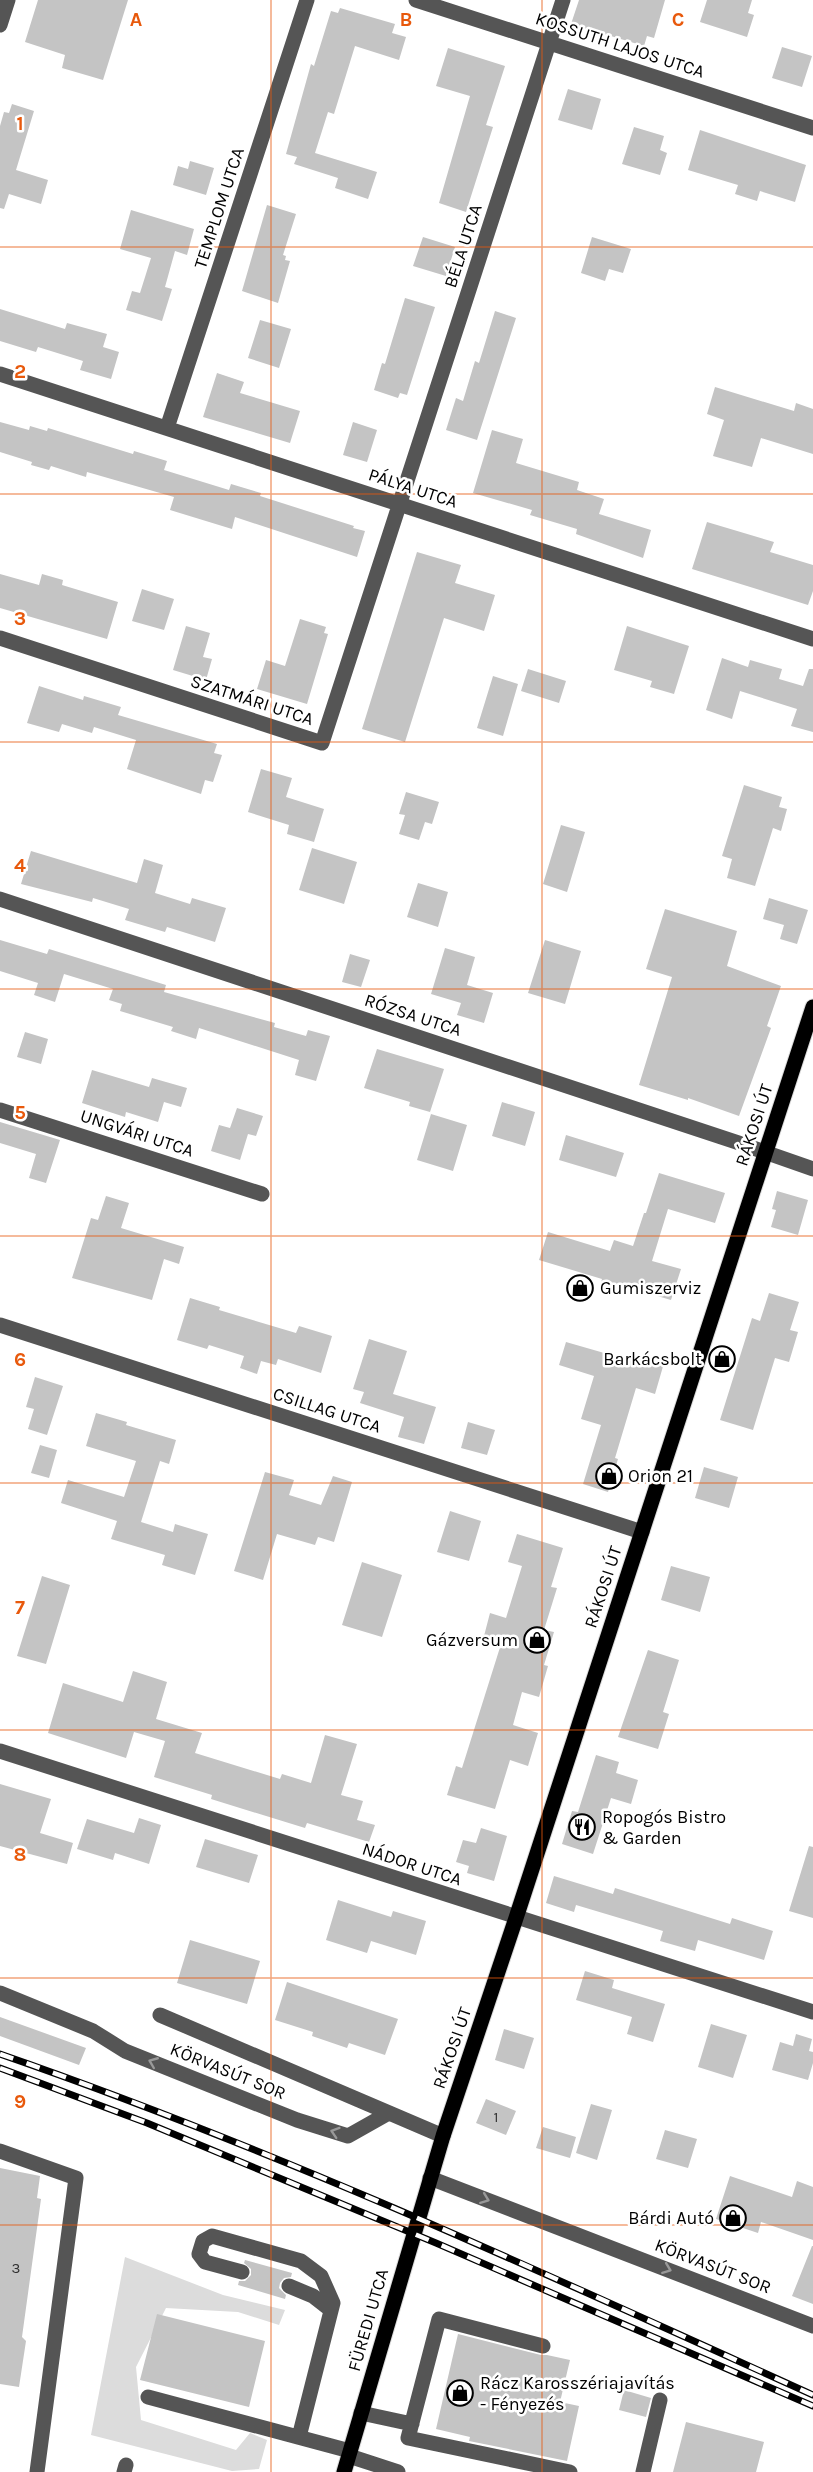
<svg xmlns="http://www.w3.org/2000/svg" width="813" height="2472" viewBox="0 0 813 2472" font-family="Karla,sans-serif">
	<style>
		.green { fill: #dcdcdc }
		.building { fill: #c4c4c4 }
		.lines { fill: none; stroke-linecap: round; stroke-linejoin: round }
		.major-casing { stroke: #dbdbdb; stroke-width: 17 }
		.minor { stroke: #555; stroke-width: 15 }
		.major { stroke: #000; stroke-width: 15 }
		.rail-casing { stroke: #000; stroke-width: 7 }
		.rail { stroke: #fff; stroke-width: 4.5; stroke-dasharray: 14; stroke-linecap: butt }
		.oneway { stroke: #999 }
		.grid { fill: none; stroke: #e8590c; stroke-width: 1.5; stroke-opacity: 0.55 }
		.labels { text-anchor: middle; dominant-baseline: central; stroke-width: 5; stroke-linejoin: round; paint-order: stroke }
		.number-label { font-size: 15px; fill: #313131 }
		.street-label { font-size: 18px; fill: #000; stroke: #fff }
		.poi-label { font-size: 18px; fill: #000; stroke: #fff; text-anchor: start }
		.grid-label { font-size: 20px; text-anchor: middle; font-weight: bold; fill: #e8590c; stroke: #fff; stroke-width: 5; stroke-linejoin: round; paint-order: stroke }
	</style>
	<rect width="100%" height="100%" fill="#fff"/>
	<path class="green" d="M125 2257 223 2295 285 2310 279 2325 238 2312 166 2308 136 2367 141 2420 236 2450 250 2433 267 2440 259 2469 232 2471 91 2435Z"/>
	<path class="building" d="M38 0H128L103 80 62 68 65 55 25 42Z
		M579 0H665L654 38 647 36 644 46 571 24Z
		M707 0H752L748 13 754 15 747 37 700 22Z
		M340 8 395 24 392 33 406 37 399 60 355 46 334 114 328 112 315 153 377 172 368 199 335 188 338 178 294 164 297 157 286 154 311 64 314 66 331 11 338 13Z
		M782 47 812 56 802 87 772 78Z
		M448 48 505 66 486 125 493 127 466 212 439 203 470 96 436 86Z
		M568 89 601 99 592 130 558 120Z
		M12 104 34 111 16 170 48 180 41 204 9 194 4 209 0 208V126L4 112 9 113Z
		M634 127 664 136 660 150 667 153 660 175 622 164Z
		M700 130 806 165 795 202 760 191 757 201 735 194 738 185 688 170Z
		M190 161 214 168 206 195 173 185 178 166 188 169Z
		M267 205 296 214 283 255 286 256 285 260 290 261 278 303 242 291Z
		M131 210 194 229 187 255 175 251 165 287 172 289 162 321 126 310 132 291 140 293 151 258 120 249Z
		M423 237 455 247 446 276 413 266Z
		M592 237 631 249 623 273 609 269 605 281 581 273Z
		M405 298 435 307 407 395 400 393 398 398 374 390 382 363 385 364Z
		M0 309 65 329 67 323 107 334 103 347 119 352 111 379 80 370 83 361 38 347 36 352 0 341Z
		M495 311 516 318 477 440 446 430 456 398 463 401 475 361 479 363Z
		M260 320 291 329 279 368 248 358Z
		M217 373 244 382 240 393 300 411 290 443 203 417Z
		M715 387 794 411 796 403 813 409V454L761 438 752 467 713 456 724 420 707 414Z
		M0 422 29 430 30 426 47 431 48 428 133 454 134 451 167 461 164 470 229 490 231 484 261 493 260 496 354 526 353 528 365 531 357 557 235 517 232 529 170 510 174 497 87 472 86 477 51 466 49 470 31 465 32 462 0 452Z
		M353 422 377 430 367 462 343 455Z
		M492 430 523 439 516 463 579 482 577 490 604 499 599 514 651 530 643 558 576 534 577 529 530 515 532 510 473 493Z
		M707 522 774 542 770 552 813 565V591L808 605 692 569Z
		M417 552 461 565 455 583 495 595 484 631 444 618 405 742 362 729Z
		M0 574 39 585 42 574 63 580 62 585 118 602 107 639 0 608Z
		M142 589 174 599 164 630 132 621Z
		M300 619 326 627 324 633 328 634 307 704 257 689 266 660 285 666Z
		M186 626 210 633 203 657 212 659 206 680 173 670Z
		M627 626 689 646 674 694 650 687 652 681 614 670Z
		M722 658 748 667 750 660 782 669 779 679 803 686 809 669H813V732L791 726 797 709 740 691 732 719 706 710Z
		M528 669 566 681 559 703 521 691Z
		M493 676 518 684 503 736 477 728Z
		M39 686 83 700 84 696 121 707 118 715 217 744 214 753 222 755 213 782 205 780 201 794 127 769 136 740 94 727 92 733 62 724 59 732 27 723Z
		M261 769 292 778 286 797 324 809 314 842 287 834 289 825 248 812Z
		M744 785 782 797 779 807 787 809 781 831 773 828 755 886 727 878 732 859 722 856Z
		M406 792 439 802 432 824 425 822 419 840 399 834 405 815 399 814Z
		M561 825 585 832 567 892 543 884Z
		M312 848 357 862 344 904 299 890Z
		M31 851 137 883 144 859 163 865 155 893 190 904 192 898 226 908 215 942 167 927 165 932 125 920 129 909 93 898 92 902 21 884Z
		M418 883 448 892 438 927 407 917Z
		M769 898 808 910 797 944 780 939 784 925 763 919Z
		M665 909 737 931 727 966 781 986 767 1026 771 1028 739 1116 688 1098V1100L639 1085 672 977 646 969Z
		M0 940 47 954 49 949 166 985 164 992 275 1023 274 1027 306 1036 308 1030 330 1036 316 1081 295 1075 299 1060 199 1028 196 1039 171 1031 173 1027 120 1011 122 1004 109 1000 113 989 64 974 55 1002 34 995 38 983 0 971Z
		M545 940 581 951 565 1004 528 993Z
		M445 948 475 957 467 985 493 993 484 1023 457 1015 461 1003 431 994Z
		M350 954 370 960 361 987 342 982Z
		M25 1032 48 1039 41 1064 17 1057Z
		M377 1049 444 1069 430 1112 409 1106 410 1102 364 1088Z
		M92 1070 149 1087 152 1078 187 1088 181 1107 164 1102 158 1122 126 1112 125 1117 82 1103Z
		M502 1102 535 1112 525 1146 492 1136Z
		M237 1108 263 1116 256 1136 248 1134 240 1160 211 1151 219 1125 230 1128Z
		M431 1114 467 1125 453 1171 417 1160Z
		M0 1122 60 1140 46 1183 29 1178 36 1154 0 1143Z
		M566 1135 624 1153 616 1177 559 1160Z
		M659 1173 725 1193 715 1223 668 1209 652 1261 681 1269 671 1300 637 1290 635 1296 600 1286 602 1279 539 1260 548 1232 610 1251 614 1240 633 1246 644 1213H646Z
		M777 1191 808 1200 798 1235 771 1227 776 1210 772 1209Z
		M106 1196 129 1203 121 1228 184 1247 179 1264 164 1259 152 1300 72 1278 91 1218 98 1220Z
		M769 1293 799 1302 790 1330 798 1332 789 1362 775 1358 753 1430 720 1420 752 1318 760 1321Z
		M190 1298 220 1307 219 1310 296 1333 299 1326 332 1336 321 1373 278 1359 276 1365 261 1361 257 1374 240 1368 244 1356 209 1345 207 1349 177 1340Z
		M369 1339 407 1351 393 1394 436 1407 424 1444 398 1437 404 1417 360 1403 364 1392 353 1389Z
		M566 1342 632 1361 634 1354 664 1363 655 1394 636 1388 615 1458 618 1459 608 1492 583 1484 601 1425 581 1419 594 1376 559 1365Z
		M35 1377 63 1386 47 1435 28 1429 34 1409 26 1407Z
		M96 1413 127 1422 126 1425 176 1440 169 1464 160 1461 141 1522 173 1532 175 1524 208 1534 195 1575 162 1565 165 1555 111 1539 117 1521 61 1503 68 1480 124 1497 136 1461 86 1446Z
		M468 1422 495 1430 487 1455 461 1448Z
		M40 1445 57 1450 49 1478 31 1473Z
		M704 1467 738 1477 729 1508 695 1498Z
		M265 1472 294 1480 289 1495 321 1505 333 1476 352 1482 334 1542 318 1537 315 1545 277 1534 263 1580 234 1571Z
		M450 1511 481 1521 469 1561 437 1552Z
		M517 1534 563 1548 551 1587 557 1588 544 1630 554 1632 544 1665 548 1666 539 1697 522 1692 513 1725 538 1733 528 1766 510 1760 495 1809 447 1795 456 1766 462 1768 502 1641 484 1636 490 1613 506 1618 522 1566 508 1562Z
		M362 1562 402 1575 382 1637 342 1625Z
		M671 1566 710 1577 700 1612 661 1600Z
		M42 1576 70 1585 46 1664 17 1656Z
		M648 1650 679 1660 663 1712 669 1714 658 1749 618 1737Z
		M133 1671 167 1682 156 1719 202 1733 195 1753 280 1779 282 1774 311 1783 325 1735 357 1744 341 1795 363 1801 357 1820 375 1825 369 1842 307 1823 305 1828 211 1799 212 1795 154 1777 165 1741 134 1732 126 1758 48 1733 63 1683 123 1702Z
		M596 1755 619 1762 616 1773 638 1780 631 1804 611 1798 593 1854 562 1844 572 1811 578 1812Z
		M0 1784 51 1799 40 1833 73 1843 67 1864 0 1846Z
		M139 1818 161 1825 149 1864 115 1853 113 1860 77 1849 87 1819 134 1833Z
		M481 1828 507 1836 494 1881 467 1873 469 1866 456 1862 463 1840 476 1843Z
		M205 1839 258 1855 249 1883 196 1867Z
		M809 1846 813 1847V1918L789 1911Z
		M554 1876 613 1894 615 1888 730 1924 732 1918 773 1931 764 1960 698 1940 695 1951 660 1941 663 1931 576 1905 574 1912 546 1903Z
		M338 1900 391 1917 393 1911 426 1921 416 1955 371 1941 367 1953 326 1940Z
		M190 1940 260 1961 247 2004 177 1983Z
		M585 1971 614 1980 612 1988 665 2004 653 2042 627 2034 632 2017 576 2000Z
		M287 1982 398 2019 385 2055 349 2043 347 2048 312 2036 313 2032 275 2020Z
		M0 2017 86 2048 79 2065 0 2036Z
		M711 2024 747 2035 733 2078 698 2067Z
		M504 2029 534 2038 524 2069 495 2060Z
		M796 2034 812 2039 809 2051 813 2052V2063L808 2080 772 2070 780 2042 793 2046Z
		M486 2099 516 2111 506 2135 476 2123Z
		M591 2104 612 2110 597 2160 576 2153Z
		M543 2127 576 2137 570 2158 536 2148Z
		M665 2130 697 2139 688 2168 656 2159Z
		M0 2168 40 2176 37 2198 41 2199 22 2337 26 2341 19 2387 0 2384Z
		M730 2176 792 2197 797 2181 813 2187V2240L761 2222 758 2233 716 2219Z
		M812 2246H813V2304L792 2296Z
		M245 2260 292 2273 291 2277 284 2278 280 2283 279 2288 286 2295 285 2299 238 2285 239 2281H245L251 2275V2269L244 2263Z
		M157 2314 265 2341 249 2407 140 2380Z
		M458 2334 541 2355H547L570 2360 560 2402 579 2406 567 2461 469 2441 470 2437 436 2429Z
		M624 2390 651 2398 646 2417 619 2410Z
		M686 2422 764 2442 756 2472H673Z"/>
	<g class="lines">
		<g class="major-casing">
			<path id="major" d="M344 2472 443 2136 516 1918 813 1007"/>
		</g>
		<path class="minor" d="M416 0 813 128
			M0 25 8 0
			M0 374 813 639
			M167 428 307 0
			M0 638 322 743 563 0
			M0 899 736 1142 813 1169
			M0 1110 262 1194
			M0 1325 642 1532
			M0 1751 813 2012
			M0 1993 93 2031 125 2051 297 2120 348 2136 387 2114
			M160 2015 443 2136
			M0 2151 76 2178 37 2472
			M430 2178 813 2326
			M242 2272 205 2262 199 2254 203 2241 212 2236 301 2261 321 2276 333 2303 299 2437
			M289 2286 313 2296 331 2310
			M543 2346 439 2319 408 2438 570 2472
			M148 2397 350 2451
			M361 2413 412 2424
			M349 2456 398 2472
			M124 2472 126 2465
			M643 2472 660 2400"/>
		<use href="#major" class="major"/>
		<g class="rail-casing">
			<path id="rail" d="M0 2054C278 2150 546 2274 813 2395
				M0 2068 147 2123 436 2243 813 2406"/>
		</g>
		<use href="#rail" class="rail"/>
	</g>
	<defs><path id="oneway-chevron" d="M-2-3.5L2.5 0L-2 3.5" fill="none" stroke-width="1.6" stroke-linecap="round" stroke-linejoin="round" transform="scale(1.5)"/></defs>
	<g class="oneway">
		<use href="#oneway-chevron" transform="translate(153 2062) rotate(-158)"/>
		<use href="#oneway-chevron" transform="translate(335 2132) rotate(-162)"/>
		<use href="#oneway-chevron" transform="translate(485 2199) rotate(21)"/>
		<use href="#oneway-chevron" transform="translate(667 2269) rotate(21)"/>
	</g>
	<path class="grid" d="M271 0V2472M542 0V2472M0 247H813M0 494H813M0 742H813M0 989H813M0 1236H813M0 1483H813M0 1730H813M0 1978H813M0 2225H813"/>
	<defs>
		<g id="shop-ring" transform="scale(1.35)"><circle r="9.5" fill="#fff" stroke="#000" stroke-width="1.5"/><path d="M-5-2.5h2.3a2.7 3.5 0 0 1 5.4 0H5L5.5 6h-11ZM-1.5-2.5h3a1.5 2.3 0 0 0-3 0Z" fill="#000"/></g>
		<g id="restaurant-ring" transform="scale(1.35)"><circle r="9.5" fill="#fff" stroke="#000" stroke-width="1.5"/><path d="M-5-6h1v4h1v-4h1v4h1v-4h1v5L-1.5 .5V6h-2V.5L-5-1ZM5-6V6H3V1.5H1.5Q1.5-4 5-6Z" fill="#000"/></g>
	</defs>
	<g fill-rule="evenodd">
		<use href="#shop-ring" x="580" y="1288"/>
		<use href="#shop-ring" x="722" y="1359"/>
		<use href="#shop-ring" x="609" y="1476"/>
		<use href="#shop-ring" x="537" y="1640"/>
		<use href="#restaurant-ring" x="582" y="1827"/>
		<use href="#shop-ring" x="733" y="2218"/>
		<use href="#shop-ring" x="460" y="2393"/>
	</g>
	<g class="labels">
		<g class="number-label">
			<text x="496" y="2117">1</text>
			<text x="16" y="2268">3</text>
		</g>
		<g class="street-label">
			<text transform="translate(620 45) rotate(18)">KOSSUTH LAJOS UTCA</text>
			<text transform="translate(219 208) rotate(-72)">TEMPLOM UTCA</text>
			<text transform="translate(463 246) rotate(-72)">BÉLA UTCA</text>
			<text transform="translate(413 488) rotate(18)">PÁLYA UTCA</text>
			<text transform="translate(252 700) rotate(18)">SZATMÁRI UTCA</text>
			<text transform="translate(413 1015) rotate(18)">RÓZSA UTCA</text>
			<text transform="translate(754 1125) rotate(-72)">RÁKOSI ÚT</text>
			<text transform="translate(137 1133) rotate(18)">UNGVÁRI UTCA</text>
			<text transform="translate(327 1410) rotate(18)">CSILLAG UTCA</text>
			<text transform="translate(603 1587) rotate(-72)">RÁKOSI ÚT</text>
			<text transform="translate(412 1864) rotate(18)">NÁDOR UTCA</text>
			<text transform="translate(452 2048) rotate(-71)">RÁKOSI ÚT</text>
			<text transform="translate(228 2071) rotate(22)">KÖRVASÚT SOR</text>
			<text transform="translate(713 2266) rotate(21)">KÖRVASÚT SOR</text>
			<text transform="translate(368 2320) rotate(-74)">FÜREDI UTCA</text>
		</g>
		<g class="poi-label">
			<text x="600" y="1288">Gumiszerviz</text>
			<text x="702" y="1359" text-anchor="end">Barkácsbolt</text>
			<text x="628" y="1476">Orion 21</text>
			<text x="518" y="1640" text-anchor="end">Gázversum</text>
			<text x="602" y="1817">Ropogós Bistro<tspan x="602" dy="21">&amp; Garden</tspan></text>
			<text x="714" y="2218" text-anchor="end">Bárdi Autó</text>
			<text x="480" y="2383">Rácz Karosszériajavítás<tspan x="480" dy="21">- Fényezés</tspan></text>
		</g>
	</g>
	<g class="grid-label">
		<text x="136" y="26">A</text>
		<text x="406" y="26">B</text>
		<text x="678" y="26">C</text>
		<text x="20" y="130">1</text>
		<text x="20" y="378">2</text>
		<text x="20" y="625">3</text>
		<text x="20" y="872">4</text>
		<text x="20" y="1119">5</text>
		<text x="20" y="1366">6</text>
		<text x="20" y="1614">7</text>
		<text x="20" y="1861">8</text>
		<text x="20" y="2108">9</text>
	</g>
</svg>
